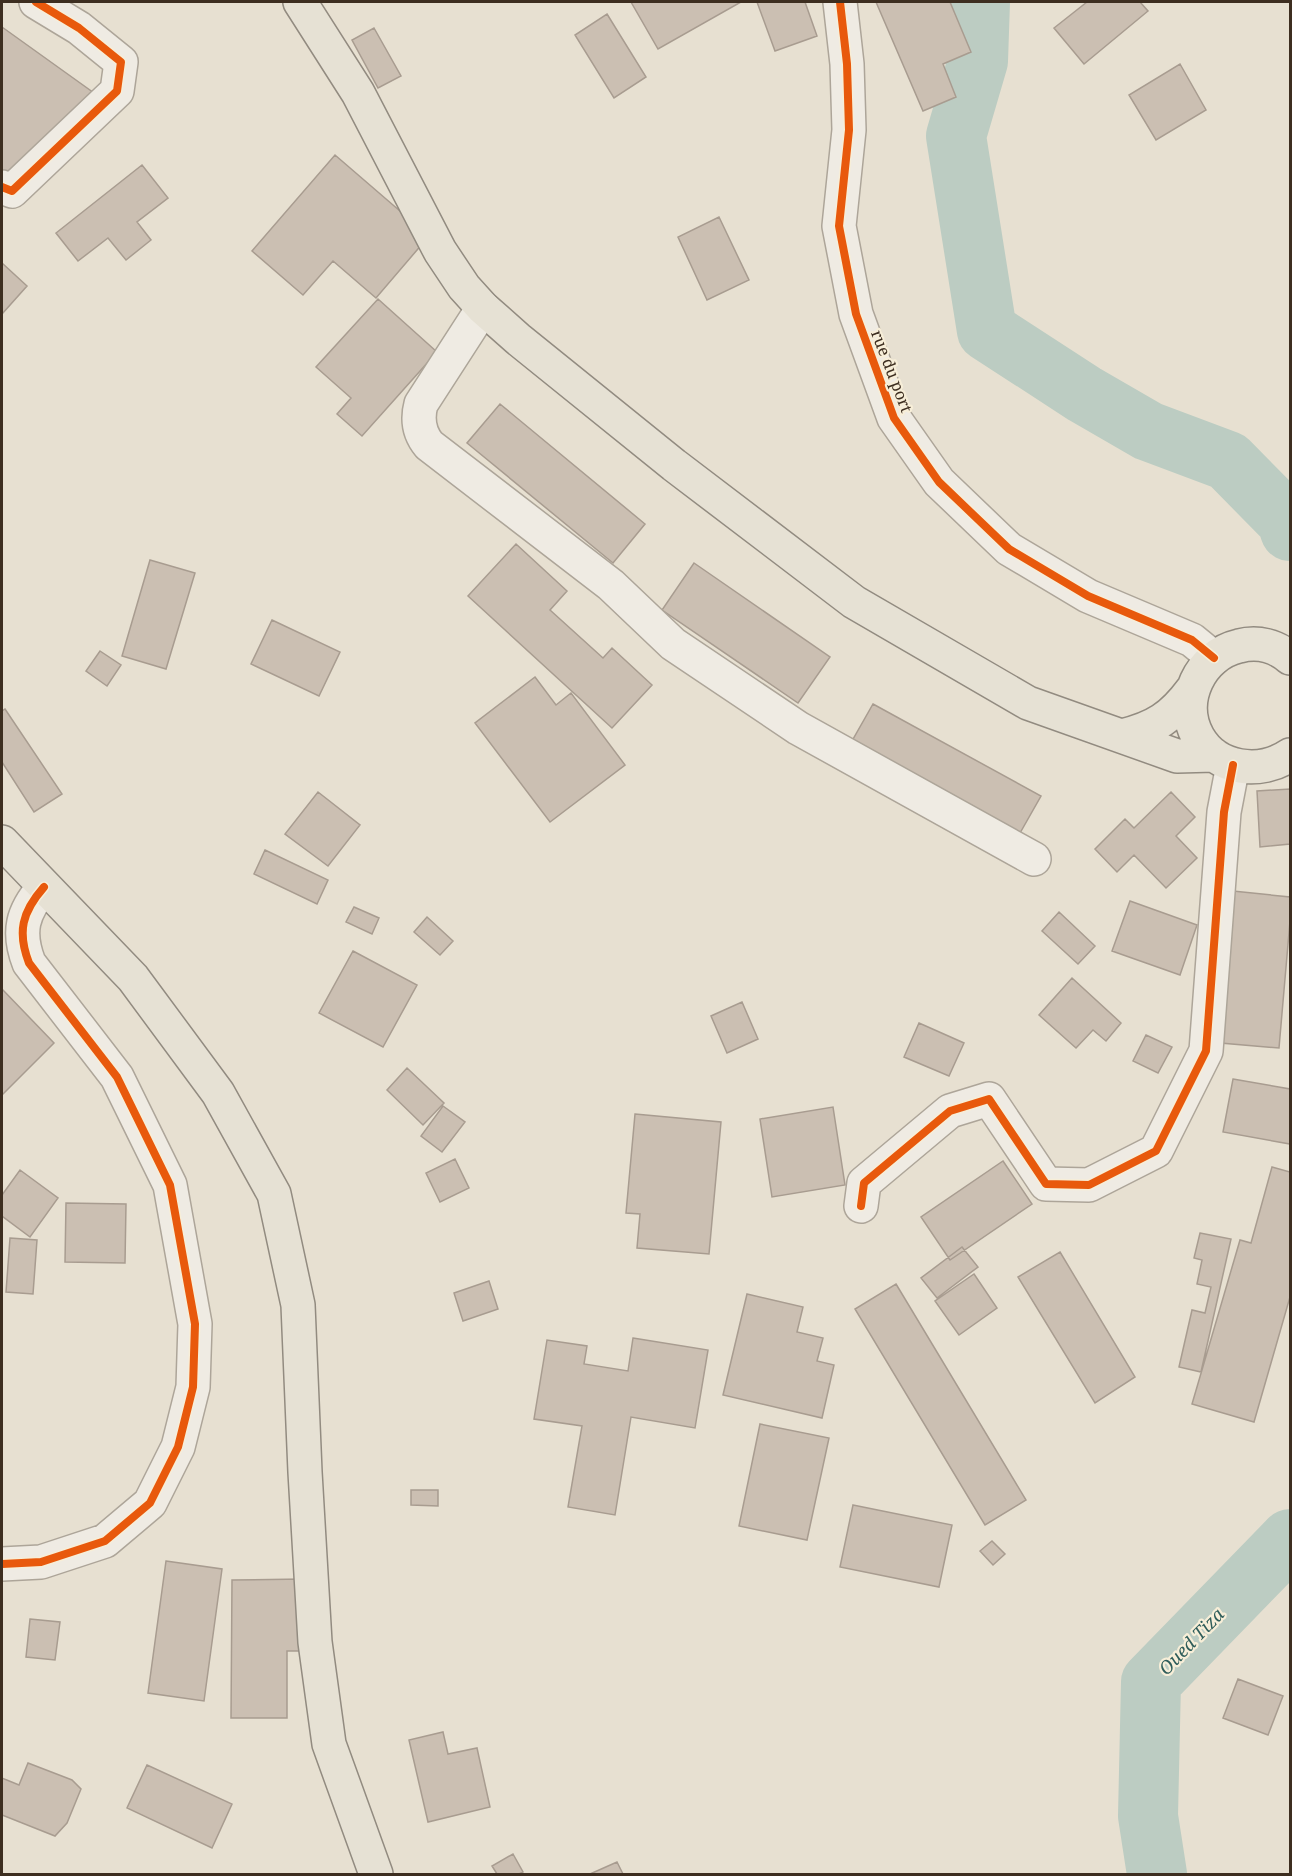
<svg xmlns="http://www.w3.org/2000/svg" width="1292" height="1876" viewBox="0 0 1292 1876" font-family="'Noto Serif',serif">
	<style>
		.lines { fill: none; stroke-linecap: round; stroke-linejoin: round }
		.river { stroke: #bcccc2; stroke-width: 60 }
		.building { fill: #cbbfb2; stroke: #a89c90; stroke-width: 1.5 }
		.minor-casing { stroke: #ada599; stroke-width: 36 }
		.major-casing { stroke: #928b80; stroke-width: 36 }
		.minor { stroke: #efebe3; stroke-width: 33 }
		.major { stroke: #e6e1d4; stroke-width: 33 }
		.cycleway-casing { stroke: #f7eed8; stroke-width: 11 }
		.cycleway { stroke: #e8590c; stroke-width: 8 }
		.labels { text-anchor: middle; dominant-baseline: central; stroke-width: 4.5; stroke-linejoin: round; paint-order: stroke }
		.street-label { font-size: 16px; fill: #3d2e20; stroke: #f7eed8 }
		.water-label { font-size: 18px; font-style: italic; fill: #2f5d5a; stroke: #f7eed8 }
	</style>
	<rect width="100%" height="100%" fill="#e7e0d1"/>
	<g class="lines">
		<path class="river" d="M980 2 978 61 956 136 987 331 1084 394 1148 431 1228 461 1287 521 1290 531
			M1157 1874 1148 1816 1151 1682 1290 1539"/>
	</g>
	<path class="building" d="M631 2H741L658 49Z
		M757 2H805L817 36 775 51Z
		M876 2H950L971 52 943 64 956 97 923 111Z
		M1087 2H1140L1148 11 1084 64 1054 28Z
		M607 14 646 77 614 98 575 35Z
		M2 27 101 98 2 178Z
		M374 28 401 76 378 88 352 40Z
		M1180 64 1206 110 1156 140 1129 95Z
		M335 155 429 236 376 298 333 261 303 295 252 251Z
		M142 165 168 198 137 222 151 240 126 260 108 238 78 261 56 233Z
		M719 217 749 280 707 300 678 237Z
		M2 263 27 286 2 314Z
		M378 299 437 352 362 436 337 414 351 398 316 367Z
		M500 404 645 524 613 563 467 443Z
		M516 544 567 591 550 610 603 658 612 648 652 685 612 728 468 596Z
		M150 560 195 573 166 669 122 656Z
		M694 563 830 657 798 703 662 610Z
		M272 620 340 652 319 696 251 664Z
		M100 651 121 665 107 686 86 671Z
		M535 677 556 705 571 693 625 765 550 822 475 723Z
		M873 704 1041 796 1020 833 852 741Z
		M5 709 62 794 34 812 2 762V711Z
		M1290 789V844L1260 847 1257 791Z
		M318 792 360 825 328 866 285 834Z
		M1171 792 1195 817 1176 836 1197 858 1166 888 1134 855 1117 872 1095 849 1125 819 1134 828Z
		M265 850 328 880 317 904 254 874Z
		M1223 890 1290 897V921L1279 1048 1209 1042Z
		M1130 901 1197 925 1180 975 1112 951Z
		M354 907 379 918 372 934 346 922Z
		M1059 912 1095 946 1078 964 1042 931Z
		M427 917 453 941 440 955 414 932Z
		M353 951 417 985 383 1047 319 1013Z
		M1072 978 1121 1023 1106 1041 1093 1030 1076 1048 1039 1015Z
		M2 989 54 1043 2 1095Z
		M742 1002 758 1039 727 1053 711 1016Z
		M919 1023 964 1043 949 1076 904 1057Z
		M1146 1035 1172 1047 1158 1073 1133 1061Z
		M407 1068 444 1103 423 1125 387 1090Z
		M1233 1079 1290 1089V1144L1223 1132Z
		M443 1106 465 1122 442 1152 421 1136Z
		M833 1107 845 1185 772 1197 760 1119Z
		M635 1114 721 1122 709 1254 637 1248 640 1214 626 1213Z
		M455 1159 469 1188 440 1202 426 1173Z
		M1003 1161 1032 1204 950 1260 921 1217Z
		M1272 1167 1290 1172V1297L1254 1422 1192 1404 1240 1240 1251 1243Z
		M20 1170 58 1198 30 1237 2 1216V1195Z
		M66 1203 126 1204 125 1263 65 1262Z
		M1200 1233 1231 1239 1201 1372 1179 1367 1192 1310 1205 1313 1211 1287 1197 1284 1202 1260 1194 1258Z
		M10 1238 37 1240 33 1294 6 1292Z
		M962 1247 978 1267 937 1298 921 1278Z
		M1060 1252 1135 1377 1095 1403 1018 1277Z
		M974 1274 997 1308 959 1335 935 1301Z
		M489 1281 498 1309 463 1321 454 1293Z
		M896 1284 1026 1500 985 1525 855 1309Z
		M747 1294 803 1307 797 1332 823 1338 817 1361 834 1365 822 1418 723 1395Z
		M633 1338 708 1350 695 1428 631 1417 615 1515 568 1507 582 1426 534 1419 547 1340 587 1346 584 1364 628 1371Z
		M760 1424 829 1438 807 1540 739 1526Z
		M411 1490H438V1506L411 1505Z
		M853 1505 952 1525 939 1587 840 1567Z
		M992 1541 1005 1554 993 1565 980 1551Z
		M166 1561 222 1569 204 1701 148 1693Z
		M303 1579 302 1651H287V1718H231L232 1580Z
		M30 1619 60 1622 55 1660 26 1657Z
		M1238 1679 1283 1696 1268 1735 1223 1718Z
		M443 1732 448 1754 477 1748 490 1807 428 1822 409 1740Z
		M28 1763 72 1780 81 1789 67 1823 55 1836 2 1815V1778L19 1785Z
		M147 1765 232 1804 212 1848 127 1808Z
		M513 1854 523 1872 519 1874H497L492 1866Z
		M617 1862 623 1874H590Z"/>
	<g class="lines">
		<g class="minor-casing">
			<path id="minor" d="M840 2 847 64 849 130 839 226 856 314 894 418 939 482 1009 549 1088 596 1192 640 1214 658
				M2 187 12 191 117 91 121 62 79 28 36 2
				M483 308 421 404C417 419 419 433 429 445L611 585 673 644 798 728 1034 859
				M861 1206 864 1183 950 1111 989 1099 1046 1184 1089 1185 1156 1151 1206 1051 1224 812 1233 765
				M2 1564 41 1562 105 1541 150 1503 178 1447 193 1387 195 1324 170 1185 117 1077 29 963C17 932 22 912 44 887"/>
		</g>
		<g class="major-casing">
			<path id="major" d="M300 2 358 93 440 251 464 287 483 308 518 339 674 465 854 602 1028 703 1177 756 1214 755
				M1290 658C1276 646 1258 641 1239 646 1200 655 1178 701 1198 737 1217 770 1260 775 1290 755
				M1122 736C1155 728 1172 717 1192 690
				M2 842 133 978 218 1093 274 1194 298 1305 305 1472 315 1642 329 1744 376 1874"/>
		</g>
		<use href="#minor" class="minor"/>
		<use href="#major" class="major"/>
		<g class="cycleway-casing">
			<path id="cycleway" d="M840 2 847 64 849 130 839 226 856 314 894 418 939 482 1009 549 1088 596 1192 640 1214 658
				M2 187 12 191 117 91 121 62 79 28 36 2
				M861 1206 864 1183 950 1111 989 1099 1046 1184 1089 1185 1156 1151 1206 1051 1224 812 1233 765
				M2 1564 41 1562 105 1541 150 1503 178 1447 193 1387 195 1324 170 1185 117 1077 29 963C17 932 22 912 44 887"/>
		</g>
		<use href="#cycleway" class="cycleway"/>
	</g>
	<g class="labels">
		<g class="street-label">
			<text transform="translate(892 371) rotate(69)">rue du port</text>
		</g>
		<g class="water-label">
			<text transform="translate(1191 1641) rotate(-46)">Oued Tiza</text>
		</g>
	</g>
	<rect width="1292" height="1876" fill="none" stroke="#3d2e20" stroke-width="6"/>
</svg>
